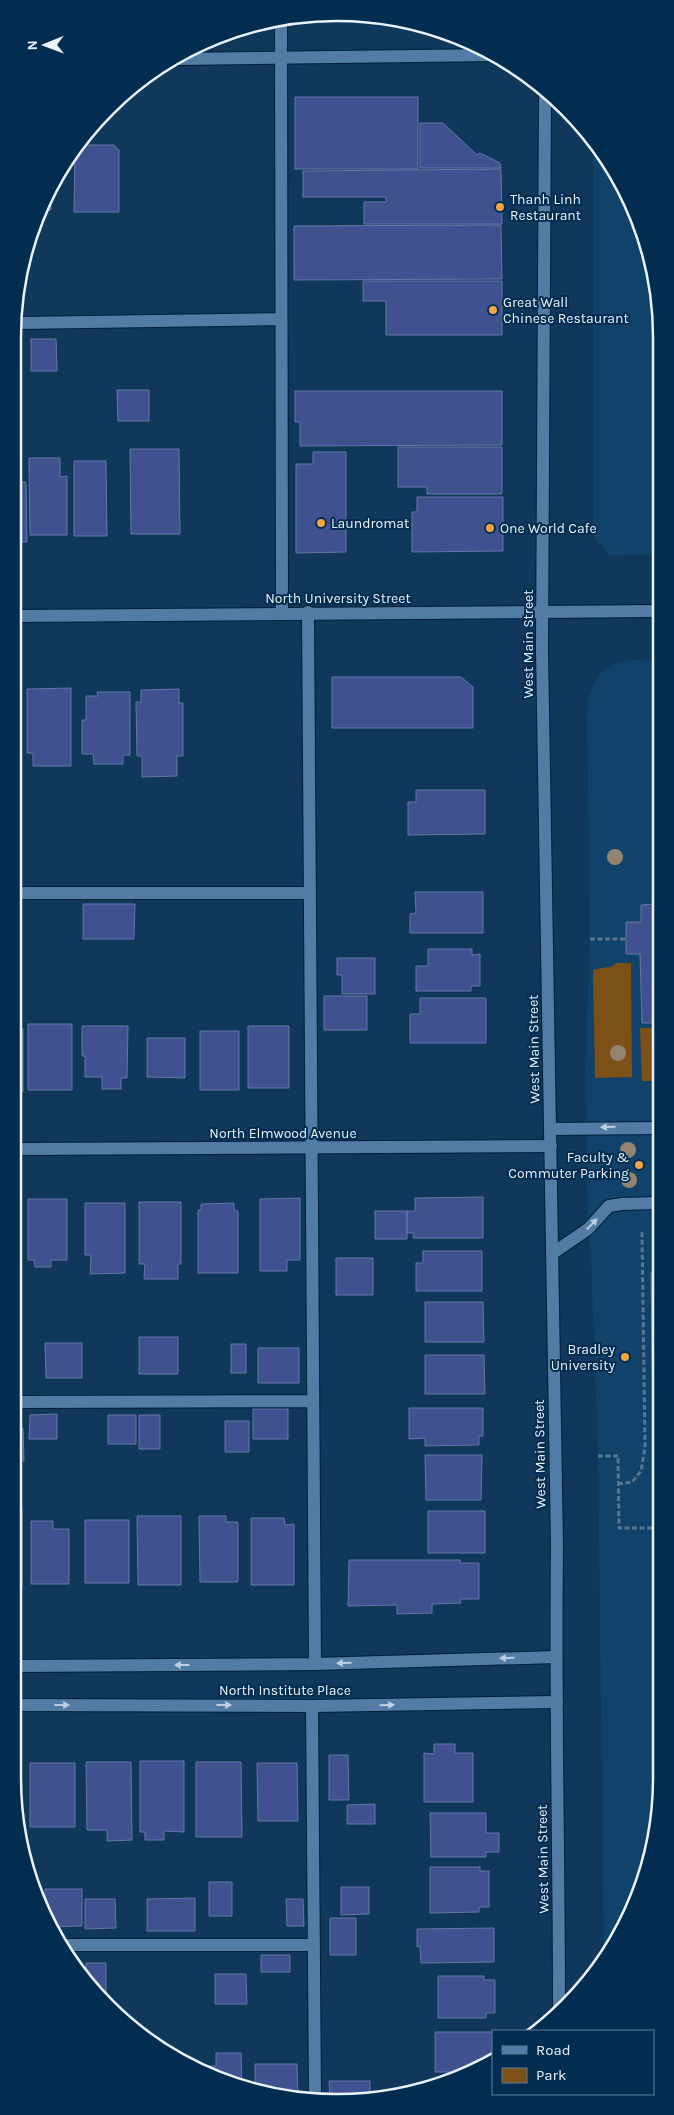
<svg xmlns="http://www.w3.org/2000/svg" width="674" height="2115" viewBox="0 0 674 2115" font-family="Karla,sans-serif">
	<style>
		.built { fill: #11426a }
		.green { fill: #7c5016 }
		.building { fill: #3f528f; stroke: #6576a6 }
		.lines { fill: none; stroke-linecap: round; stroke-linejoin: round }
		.lane-casing { stroke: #011f39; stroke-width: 14 }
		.street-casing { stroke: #011f39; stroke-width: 14 }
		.secondary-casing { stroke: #011f39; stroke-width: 14 }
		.path { stroke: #577690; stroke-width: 3; stroke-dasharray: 5 2.5; stroke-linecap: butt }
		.lane { stroke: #537ca4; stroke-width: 12 }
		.street { stroke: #537ca4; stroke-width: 12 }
		.secondary { stroke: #537ca4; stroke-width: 12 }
		.tree { fill: #928470 }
		.oneway { fill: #bdcfe2 }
		.poi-dot { fill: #f3a442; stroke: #022d50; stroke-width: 2 }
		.labels { text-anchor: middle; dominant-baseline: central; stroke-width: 4; stroke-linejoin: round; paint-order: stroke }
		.poi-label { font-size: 14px; fill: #eaf3fc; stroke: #022d50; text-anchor: start }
		.street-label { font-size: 14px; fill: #eaf3fc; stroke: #022d50 }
		.rim { fill: none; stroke: #eaf3fc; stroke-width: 2.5 }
	</style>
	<rect width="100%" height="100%" fill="#0f385b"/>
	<path class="built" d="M593 145 628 194 659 294 658 554 610 555 593 536Z
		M631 659 658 662 655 1842 607 1959 604 1961 598 1456 591 1257 588 1229 585 1069 590 939 587 714 588 699 594 684 603 671 615 664Z"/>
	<path class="green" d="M616 963H631L632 1077 595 1078 593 970 613 966Z
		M640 1028H657V1081H642Z"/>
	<path class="building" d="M295 97H418V169H295Z
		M420 123H443L477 155 480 153 500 163 501 168H420Z
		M81 145H114L119 150V212H74L75 150Z
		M501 169 502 224H364V202H386V197H303V171Z
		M51 197V210H45Z
		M501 225 502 279 294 280V226Z
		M363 281H502V335H386V301H363Z
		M31 339H56L57 371H31Z
		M117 390H149V421H118Z
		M295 391H502V445L300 446V422H295Z
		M398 447H502V494H427V487H398Z
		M130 449H179L180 534H131Z
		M313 452H346V552L296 553V464H313Z
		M29 458H60V477L67 476V535H30Z
		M74 461H106L107 536H74Z
		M18 482H26L27 542H18Z
		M417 497H503V551L412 552V512H417Z
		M332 677H461L473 687V728H332Z
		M71 688V766H33V753H27V689Z
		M179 689V703H183V756H177V776L142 777V756H137L136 702H141V690Z
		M17 691H20L21 758H17Z
		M97 692H130V755H123V764H94L93 754H82V720H86V696H98Z
		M416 790H485V834L408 835V802H416Z
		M655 873H657V1023H642L640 954H626V922H641V905L656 904Z
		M415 892H483V933H410V914L416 913Z
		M83 904H135L134 939H83Z
		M428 949H472V955L480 954V986H471V991H416V966H428Z
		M337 958H375V994H342V975H337Z
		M324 996H367V1030H324Z
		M420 998H486V1043H410V1014H420Z
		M28 1024H72V1090H28Z
		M82 1026H128L127 1078H121V1089H102V1077H85V1056H82Z
		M248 1026H289V1088H248Z
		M16 1029H23V1092H15Z
		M200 1031H239V1090H200Z
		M147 1038H185V1078L147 1077Z
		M483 1197V1238H413L414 1233H407V1211H415V1198Z
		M300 1198V1260H287V1271H260V1199Z
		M28 1199H67V1260H51V1267H35L34 1260H28Z
		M139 1202H181V1264H178V1279H144L145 1264H139Z
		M15 1203 16 1229H19L20 1256H16V1292H15Z
		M85 1203H125V1273L90 1274 91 1255H85Z
		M234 1203V1210L238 1211V1273H198V1210H201V1204Z
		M375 1211H407V1239H375Z
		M423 1251H482V1291H416V1263H423Z
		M336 1258H373V1295H336Z
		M656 1271V1515H654L651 1272Z
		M425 1302H483L484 1342H425Z
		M139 1337H178V1374H139Z
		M45 1343H82V1378H46Z
		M231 1344H246V1373H231Z
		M14 1345H20V1381H14Z
		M258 1348H299V1383H258Z
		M425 1355H484L485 1394H425Z
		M409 1408H483V1436H479V1445L425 1446V1438L409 1439Z
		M253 1409H288V1439H253Z
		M57 1414V1439H29L30 1415Z
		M108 1415H136V1444H108Z
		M139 1415H160V1449H139Z
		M225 1421H249V1452H225Z
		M14 1428H23L24 1461H14Z
		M425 1455H482L481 1500H426Z
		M14 1507H22V1589H13Z
		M428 1511H485V1553H428Z
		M137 1516H181V1585H138Z
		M199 1516H226V1522H238V1582H200Z
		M251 1518H284L285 1525 294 1524V1585H251Z
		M85 1520H129V1583H85Z
		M31 1521H53V1529H69V1584H31Z
		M655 1538H656V1613Z
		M349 1560H460V1563H479V1599H460L461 1603 432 1604V1613L397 1614V1605L348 1606Z
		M434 1744H455V1753H473V1802H424V1753L434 1754Z
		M329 1755H348L349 1800H329Z
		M140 1761H184V1832L164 1831V1840H145V1832H140Z
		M86 1762H131L132 1840 107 1841V1830H87Z
		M196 1762H241L242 1837H196Z
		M30 1763H75V1827H30Z
		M257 1763H297L298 1821H258Z
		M13 1764H16V1796L12 1778Z
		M375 1804V1824H347V1805Z
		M430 1813H486V1833H499V1852H486V1857H431Z
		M430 1867H480V1871H489V1907H479V1912L430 1913Z
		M209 1882H232V1916H209Z
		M341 1887H369V1914L341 1915Z
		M45 1889H82V1926L52 1927 45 1915Z
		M195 1898V1931H147V1899Z
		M85 1899H115L116 1928 85 1929Z
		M286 1899H303L304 1926H287Z
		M330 1918H356V1955H330Z
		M494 1928V1962L421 1963 420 1946 417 1947V1929Z
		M261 1955H290V1972H261Z
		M86 1963H106V1993L93 1992 86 1980Z
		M215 1974H246L247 2004H215Z
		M438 1976H484V1980H495V2013H486V2018H438Z
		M435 2032H493V2059L464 2072H435Z
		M173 2053H182V2060Z
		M216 2053H241L242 2084 199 2071V2066H216Z
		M255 2064H297L298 2100 255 2088Z
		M329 2081H370V2095L330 2097Z"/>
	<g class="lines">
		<g class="lane-casing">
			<path id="lane" d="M281 19 282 613
				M19 323 281 319
				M308 612 315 1664
				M16 893H310
				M14 1402 313 1401
				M312 1706 315 2098
				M64 1945H314"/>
		</g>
		<g class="street-casing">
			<path id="street" d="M177 59 496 55
				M551 1129 657 1128
				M15 1149 551 1146
				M553 1253 588 1229 609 1206 622 1204 657 1203
				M13 1666 315 1664 556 1657
				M13 1705 312 1706 557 1702"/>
		</g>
		<g class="secondary-casing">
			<path id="secondary" d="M545 91 542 650 557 1546C555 1699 559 1853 559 2007
				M17 616 658 611"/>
		</g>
		<path class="path" d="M590 939H626
			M598 1456H618L619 1528H656
			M618 1484 632 1482 641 1471 645 1448 642 1231"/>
		<use href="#lane" class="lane"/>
		<use href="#street" class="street"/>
		<use href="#secondary" class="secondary"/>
	</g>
	<g class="tree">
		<circle cx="615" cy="857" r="8"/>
		<circle cx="618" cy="1053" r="8"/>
		<circle cx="628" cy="1150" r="8"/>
		<circle cx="629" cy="1180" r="8"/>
	</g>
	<defs><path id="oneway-solid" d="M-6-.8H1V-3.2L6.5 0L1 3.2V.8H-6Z" transform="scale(1.25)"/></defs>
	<g class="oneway">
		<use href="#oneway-solid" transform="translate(608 1127) rotate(178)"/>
		<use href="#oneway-solid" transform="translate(592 1224) rotate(-46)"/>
		<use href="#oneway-solid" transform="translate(507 1658) rotate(178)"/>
		<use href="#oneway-solid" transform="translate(344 1663) rotate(178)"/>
		<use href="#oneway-solid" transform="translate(182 1665) rotate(180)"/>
		<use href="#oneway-solid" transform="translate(62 1705)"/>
		<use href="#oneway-solid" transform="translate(224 1705)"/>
		<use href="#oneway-solid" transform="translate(387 1705) rotate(-1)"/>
	</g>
	<g class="poi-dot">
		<circle cx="500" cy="207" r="5"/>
		<circle cx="493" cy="310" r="5"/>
		<circle cx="321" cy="523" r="5"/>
		<circle cx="490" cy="528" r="5"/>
		<circle cx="639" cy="1165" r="5"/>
		<circle cx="625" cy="1357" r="5"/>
	</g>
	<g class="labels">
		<g class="poi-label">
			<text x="510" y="199">Thanh Linh<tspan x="510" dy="16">Restaurant</tspan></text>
			<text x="503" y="302">Great Wall<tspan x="503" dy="16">Chinese Restaurant</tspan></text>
			<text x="331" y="523">Laundromat</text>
			<text x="500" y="528">One World Cafe</text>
			<text x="629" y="1157" text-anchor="end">Faculty &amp;<tspan x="629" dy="16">Commuter Parking</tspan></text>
			<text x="615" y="1349" text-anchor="end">Bradley<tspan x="615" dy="16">University</tspan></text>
		</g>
		<g class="street-label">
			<text x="338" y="598">North University Street</text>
			<text transform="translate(528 644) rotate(-90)">West Main Street</text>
			<text transform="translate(534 1049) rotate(-91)">West Main Street</text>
			<text x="283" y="1133">North Elmwood Avenue</text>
			<text transform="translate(540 1454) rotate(-91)">West Main Street</text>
			<text x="285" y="1690">North Institute Place</text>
			<text transform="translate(543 1859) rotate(-91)">West Main Street</text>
		</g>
	</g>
	<path d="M0 0H674V2115H0ZM337 21H337A316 316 0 0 1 653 337V1778A316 316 0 0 1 337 2094H337A316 316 0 0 1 21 1778V337A316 316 0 0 1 337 21Z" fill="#022d50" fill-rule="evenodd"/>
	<path class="rim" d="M337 21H337A316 316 0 0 1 653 337V1778A316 316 0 0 1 337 2094H337A316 316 0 0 1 21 1778V337A316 316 0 0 1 337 21Z"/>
	<rect x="492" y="2030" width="162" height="65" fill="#022d50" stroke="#5f7c95"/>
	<rect x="502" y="2046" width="25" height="8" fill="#537ca4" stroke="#5f7c95"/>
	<text x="536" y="2055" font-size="15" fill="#eaf3fc">Road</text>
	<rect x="502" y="2068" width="25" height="15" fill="#7c5016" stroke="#5f7c95"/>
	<text x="536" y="2080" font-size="15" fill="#eaf3fc">Park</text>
	<g transform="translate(45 45) rotate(269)" stroke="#022d50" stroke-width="4" paint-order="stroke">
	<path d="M0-4L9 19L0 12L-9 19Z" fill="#eaf3fc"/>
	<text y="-8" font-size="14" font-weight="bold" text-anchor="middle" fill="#eaf3fc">N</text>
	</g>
</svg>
